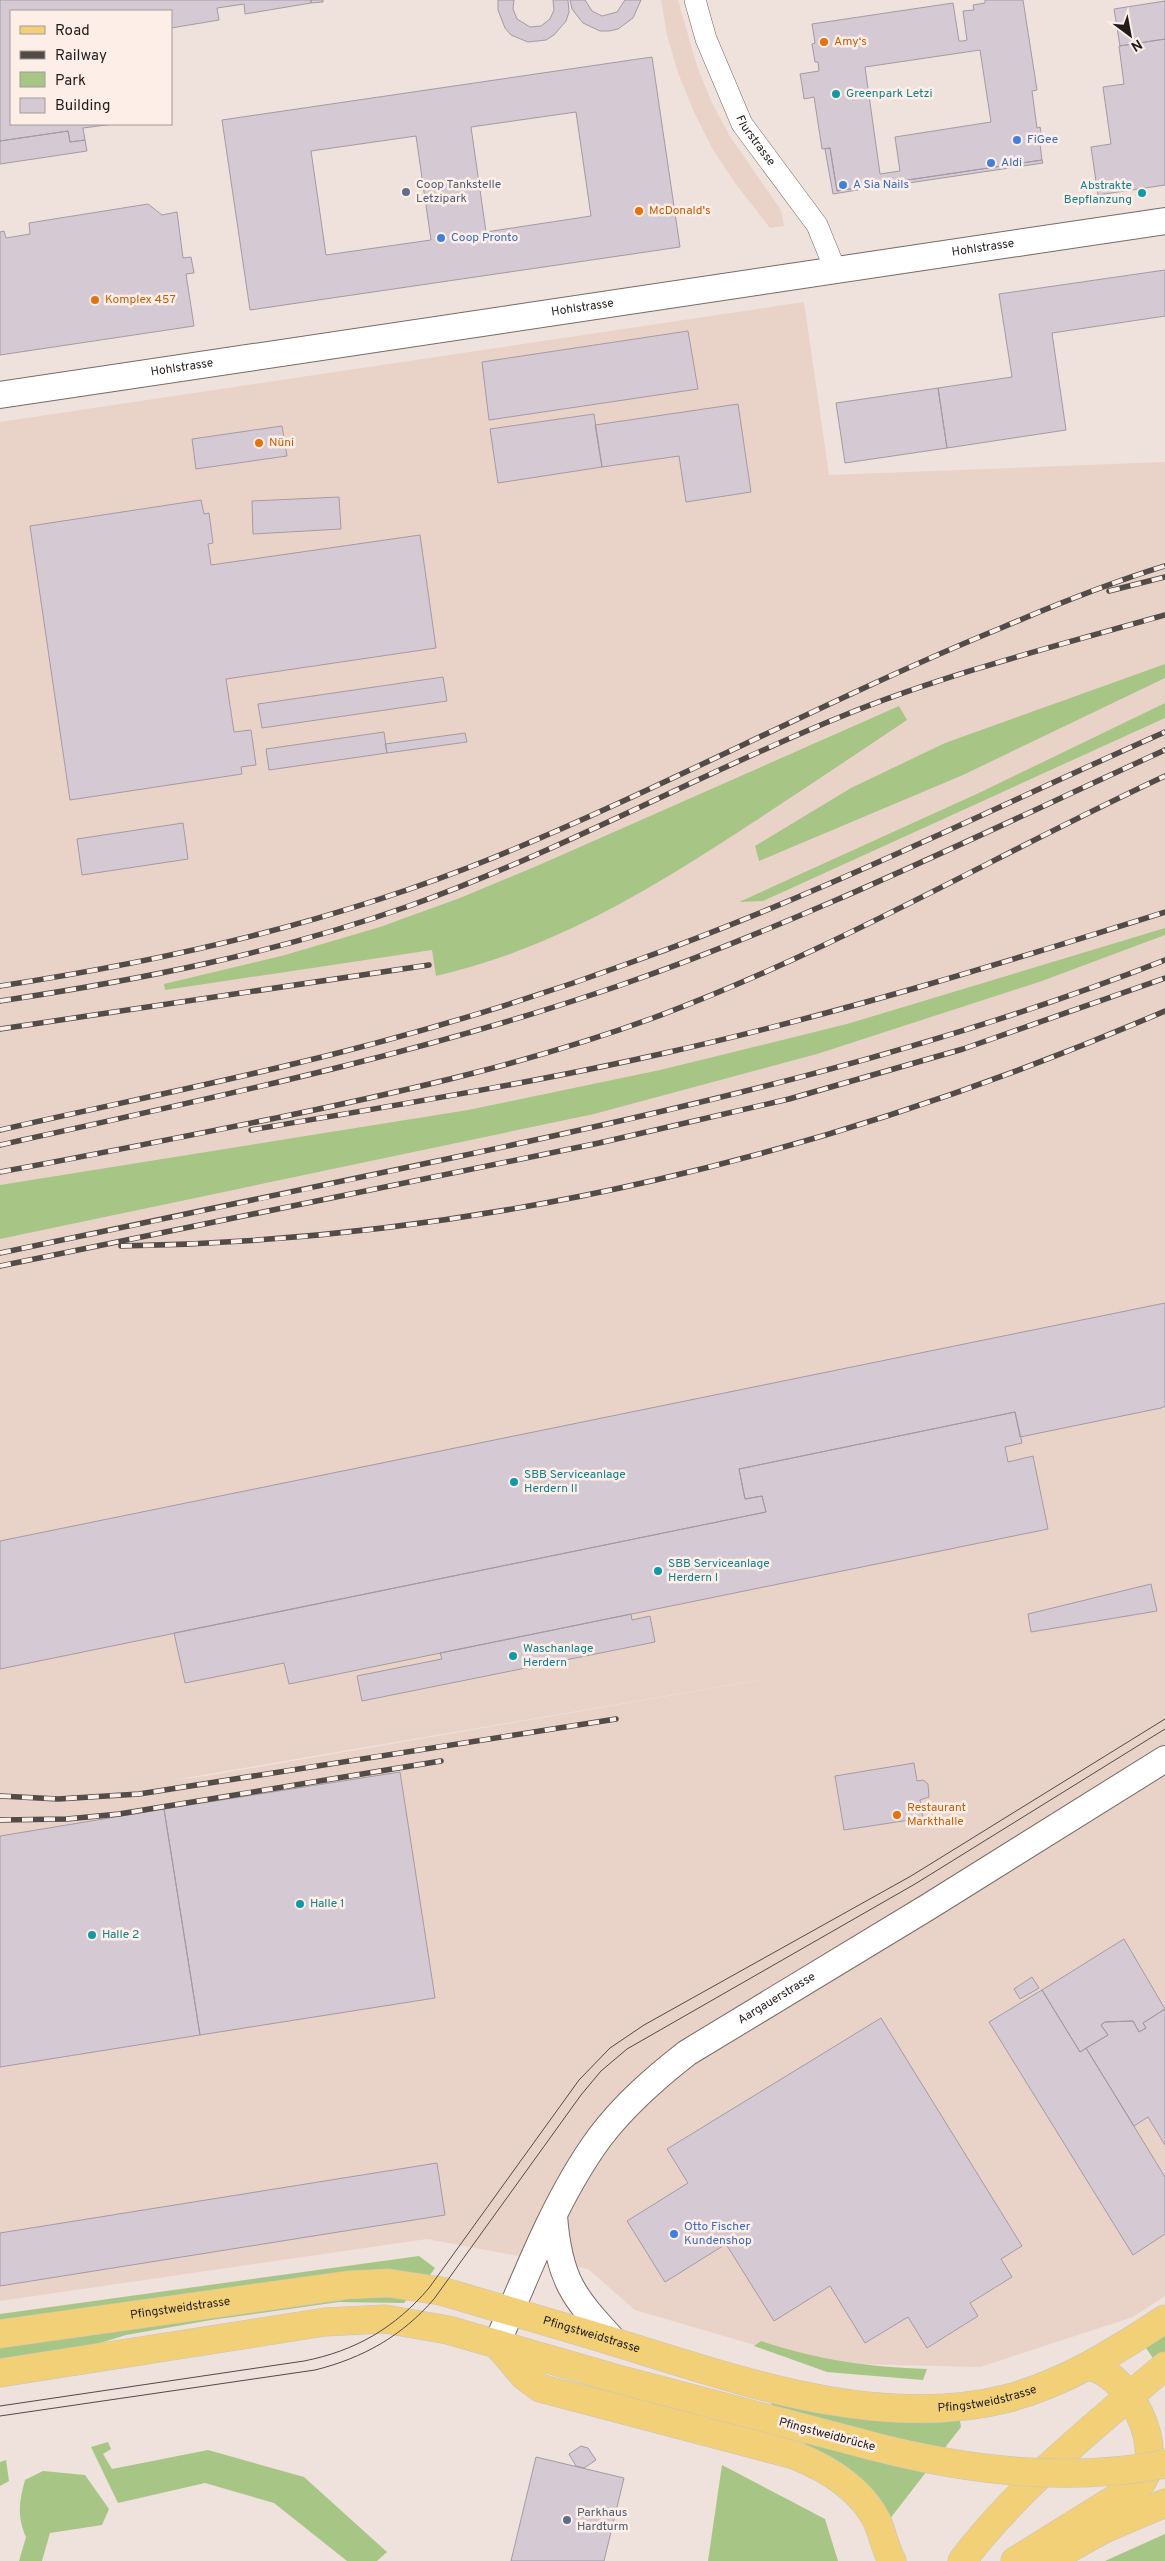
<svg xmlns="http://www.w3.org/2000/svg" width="1165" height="2561" viewBox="0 0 1165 2561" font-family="Overpass,sans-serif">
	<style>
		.built { fill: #e9d3c9; fill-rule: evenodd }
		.green { fill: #a7c686 }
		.building { fill: #d5cad4; stroke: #a49aa3; fill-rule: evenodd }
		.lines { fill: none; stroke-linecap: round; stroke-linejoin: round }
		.minor-casing { stroke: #776a65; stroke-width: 22 }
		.tertiary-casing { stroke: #776a65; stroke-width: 28 }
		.primary-casing { stroke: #c5c4c3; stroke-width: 29 }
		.minor { stroke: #fff; stroke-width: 21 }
		.tertiary { stroke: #fff; stroke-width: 26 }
		.primary { stroke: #f2d078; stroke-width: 28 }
		.tram { stroke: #524b48; stroke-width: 1 }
		.rail-casing { stroke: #524b48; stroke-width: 5.5 }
		.rail { stroke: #fdeee8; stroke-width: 4; stroke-dasharray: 11; stroke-linecap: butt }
		.primary-bridge-casing { stroke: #c5c4c3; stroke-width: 29; stroke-linecap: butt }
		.primary-bridge { stroke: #f2d078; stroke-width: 28 }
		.food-dot { fill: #e8710a; stroke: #fdeee8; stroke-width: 2 }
		.culture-dot { fill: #0f9aa8; stroke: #fdeee8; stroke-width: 2 }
		.shop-dot { fill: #3f7fe0; stroke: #fdeee8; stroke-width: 2 }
		.service-dot { fill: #5c6f8a; stroke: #fdeee8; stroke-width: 2 }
		.labels { text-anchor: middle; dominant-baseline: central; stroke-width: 5; stroke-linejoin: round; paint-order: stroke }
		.food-label { font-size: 12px; fill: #c56008; stroke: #fdeee8; text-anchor: start }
		.culture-label { font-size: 12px; fill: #0d838f; stroke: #fdeee8; text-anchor: start }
		.street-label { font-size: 12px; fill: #211c1a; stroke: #fdeee8 }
		.shop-label { font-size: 12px; fill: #366cbe; stroke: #fdeee8; text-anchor: start }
		.service-label { font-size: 12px; fill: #4e5e75; stroke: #fdeee8; text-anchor: start }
	</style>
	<rect width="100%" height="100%" fill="#efe1db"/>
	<path class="built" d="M661 0H678L697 66 712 103 731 138 781 210 784 226 770 228 735 183 712 148 694 112 678 73 667 35Z
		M804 302 829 475 1165 462V2296L1133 2317 980 2367 816 2363 635 2310 588 2269 427 2239 0 2301V422ZM760 1680 206 1776 174 1780 759 1680Z"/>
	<path class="green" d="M1165 664V678L963 775 759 861 755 846 851 788 945 743Z
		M1165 703V718L763 901 739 902 981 792Z
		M899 706 907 720C855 755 804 789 752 823 652 889 553 949 436 976L432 950 165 990 164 984 285 955 380 927 460 898 539 865Z
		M1165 928V935L1042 981 817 1054 594 1114 0 1239V1185L468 1110 660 1070 847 1024Z
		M419 2256 435 2268 430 2275 0 2323V2314Z
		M369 2295 409 2297 404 2303 339 2302 211 2320 126 2335 80 2349 0 2363V2346Z
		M1165 2335V2352L1155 2361 1146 2348Z
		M761 2341C817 2360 868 2367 927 2369L923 2380 827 2372 754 2346Z
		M769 2401 899 2421H960L961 2427 889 2520 811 2451Z
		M108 2442 111 2449 103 2454 112 2469 208 2450 304 2477 387 2552 377 2561H347L274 2503 205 2483 118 2503 91 2447Z
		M6 2460 9 2481 0 2486V2462Z
		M722 2465 825 2519 838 2561H708Z
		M43 2471 85 2475 109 2509 102 2525 50 2533 42 2561H19L26 2537C17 2517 19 2501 25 2480Z
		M1165 2534V2561H1105Z"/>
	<path class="building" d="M0 0H311V3L245 14 244 4 217 8 219 20 171 28V11H11V124H114L83 128 85 140 70 142 68 131 0 141Z
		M311 0H323V2L311 3Z
		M498 0H514L513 9 517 19 530 27 541 26 550 19 554 10 553 0H568L569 12 566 21 554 35 546 40 528 42 511 35 505 28 498 10Z
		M570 0H585L592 11 602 16 617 12 625 0H641L633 18 618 29 609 31H600L583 23 572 9Z
		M985 0H1023L1037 90 1032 91 1037 128 1040 127 1043 143 1040 144 1042 160 901 181V179L882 182V184L837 191 830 148 822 149 814 97 804 99 802 85 800 74 819 71 818 62H815L812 44 815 43 812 24 953 3 959 41H963L967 40 963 11 974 10 973 5 985 3ZM980 50 991 122 895 137 900 171 880 174 865 67Z
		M1165 1V39L1120 46 1114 9Z
		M1165 39V185L1098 195 1091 147 1111 144 1103 87 1124 84 1119 46Z
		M652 57 680 247 250 310 222 120ZM576 112 591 216 486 232 471 127ZM416 136 431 240 326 255 311 151Z
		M68 131 70 142 85 140 87 151 0 164V141Z
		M830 148 837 191 882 184V186L833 194 825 149Z
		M1042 160 1043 163 902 184 901 181Z
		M148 204 162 215 177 212 183 258 191 257 194 273 186 274 194 326 0 355V232L4 231 6 238 30 234 29 223Z
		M1165 270V316L1052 333 1066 430 947 448 938 388 1012 377 999 294Z
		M688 331 698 389 489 420 482 362Z
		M938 388 947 448 845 463 836 403Z
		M738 404 751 492 686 502 679 456 602 467 595 425Z
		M594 414 602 467 498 483 490 429Z
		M282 426 287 456 196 469 192 439Z
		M339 497 341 529 253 534 252 501Z
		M201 500 204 514 209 513 213 543 208 544 211 565 420 535 436 648 226 679 234 732 251 730 256 765 241 767 242 774 70 800 30 526Z
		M443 677 447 701 262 728 258 704Z
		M384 732 387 753 269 770 266 749Z
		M465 733 467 742 387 753 385 744Z
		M183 823 188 859 82 875 77 839Z
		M1165 1303V1406L1161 1408 1020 1437 1015 1412 739 1469 745 1499 762 1496 766 1512 0 1669V1541Z
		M1015 1412 1022 1443 1005 1447 1008 1462 1033 1456 1048 1529 289 1684 284 1663 185 1683 174 1633 766 1512 762 1496 745 1499 739 1469Z
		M1151 1584 1157 1611 1031 1632 1028 1614Z
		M631 1614 632 1620 650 1616 655 1642 362 1701 357 1676 442 1659 440 1653Z
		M914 1763 917 1781 923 1780 928 1784 929 1797 920 1800 923 1818 844 1830 835 1776Z
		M400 1772 435 1998 200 2035 164 1809Z
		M164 1809 200 2035 0 2067V1836Z
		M1124 1939 1165 2009 1143 2023 1146 2028 1139 2032 1133 2021 1105 2022 1101 2025 1108 2035 1080 2052 1042 1990Z
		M1032 1977 1039 1988 1020 1999 1014 1989Z
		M1042 1990 1080 2052 1086 2048 1165 2177V2234L1133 2255 989 2022Z
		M1165 2009V2145L1148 2117 1134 2126 1086 2048 1108 2035 1101 2025 1105 2022 1133 2021 1139 2032 1146 2028 1143 2023Z
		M881 2018 1022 2246 1001 2259 1012 2277 970 2303 978 2316 927 2348 908 2317 865 2343 830 2286 774 2321 726 2244 665 2282 627 2221 688 2183 667 2149Z
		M437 2163 445 2215 0 2286V2233Z
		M581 2446 588 2448 596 2460 584 2468 576 2466 569 2454Z
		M536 2457 624 2478 604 2561H511Z"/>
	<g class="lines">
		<g class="minor-casing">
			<g id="minor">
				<path id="s1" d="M695 0 706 39 742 124 817 225 835 269"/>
			</g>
		</g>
		<g class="tertiary-casing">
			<g id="tertiary">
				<path id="s2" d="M0 395 1165 221"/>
				<path d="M554 2216C559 2280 573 2297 615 2342"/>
				<path id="s3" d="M497 2344C525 2277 557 2195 600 2137 625 2104 655 2078 687 2053L928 1907 1165 1759"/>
			</g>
		</g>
		<g class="primary-casing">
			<g id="primary">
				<path id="s4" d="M0 2334 348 2285 388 2283 441 2291C502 2309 563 2326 624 2345 744 2382 882 2431 1009 2398 1067 2382 1116 2351 1165 2319"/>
				<path d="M497 2344 524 2376 540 2388 794 2455C827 2468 861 2489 877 2521 883 2535 885 2548 892 2561"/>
				<path d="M0 2373 325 2322 385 2319 448 2330 614 2378 872 2446"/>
				<path d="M962 2561C1019 2486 1093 2427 1165 2366"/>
				<path d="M1015 2561 1142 2482C1165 2445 1130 2377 1090 2366"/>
				<path d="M1047 2561 1102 2530 1165 2503"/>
			</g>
		</g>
		<use href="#minor" class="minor"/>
		<use href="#tertiary" class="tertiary"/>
		<use href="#primary" class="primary"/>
		<path class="tram" d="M0 2406 304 2361C355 2351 395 2328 429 2288L579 2080 610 2048 644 2025 911 1876 1165 1719
			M0 2416 315 2370C363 2358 402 2336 434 2299L581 2095 601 2071 627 2049 915 1884 1165 1729"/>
		<g class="rail-casing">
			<path id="rail" d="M1109 591 1165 577
				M0 986C170 960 335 922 495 857 666 787 830 698 1001 628 1055 605 1109 583 1165 566
				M0 1001C139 980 277 953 409 906 557 853 695 776 840 717 945 674 1056 646 1165 615
				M0 1029 429 965
				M0 1130C95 1108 190 1089 285 1066 403 1038 521 1003 635 961 817 896 989 810 1165 732
				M251 1130C390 1106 528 1084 665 1053 834 1015 1000 964 1165 912
				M0 1145C207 1099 417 1055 618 986 806 921 985 832 1165 750
				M0 1172C94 1155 187 1136 281 1117 406 1091 533 1062 653 1018 831 952 994 856 1165 776
				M121 1246C486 1240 831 1155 1165 1011
				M0 1253C154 1221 308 1189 461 1156 701 1105 936 1050 1165 960
				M0 1266 599 1143 789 1099 963 1049 1165 978
				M0 1796 58 1799 139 1794 616 1719
				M0 1820 67 1819 119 1814 441 1761"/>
		</g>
		<use href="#rail" class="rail"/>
		<g class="primary-bridge-casing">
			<path id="primary-bridge" d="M872 2446C968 2471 1068 2483 1165 2464"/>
		</g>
		<use href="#primary-bridge" class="primary-bridge"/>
	</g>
	<g class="food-dot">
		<circle cx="824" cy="42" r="5"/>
		<circle cx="639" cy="211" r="5"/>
		<circle cx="95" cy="300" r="5"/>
		<circle cx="259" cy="443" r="5"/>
		<circle cx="897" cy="1815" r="5"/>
	</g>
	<g class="culture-dot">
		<circle cx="836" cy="94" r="5"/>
		<circle cx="1142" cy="193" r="5"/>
		<circle cx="514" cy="1482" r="5"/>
		<circle cx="658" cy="1571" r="5"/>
		<circle cx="513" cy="1656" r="5"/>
		<circle cx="300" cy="1904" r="5"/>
		<circle cx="92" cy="1935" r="5"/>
	</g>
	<g class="shop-dot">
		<circle cx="1017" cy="140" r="5"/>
		<circle cx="991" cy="163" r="5"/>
		<circle cx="843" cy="185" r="5"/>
		<circle cx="441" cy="238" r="5"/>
		<circle cx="674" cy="2234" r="5"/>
	</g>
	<g class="service-dot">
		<circle cx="406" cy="192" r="5"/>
		<circle cx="567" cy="2520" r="5"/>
	</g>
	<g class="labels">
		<g class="food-label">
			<text x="834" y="42">Amy‘s</text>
			<text x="649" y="211">McDonald's</text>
			<text x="105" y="300">Komplex 457</text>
			<text x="269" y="443">Nüni</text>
			<text x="907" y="1808">Restaurant<tspan x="907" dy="14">Markthalle</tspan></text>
		</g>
		<g class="culture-label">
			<text x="846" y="94">Greenpark Letzi</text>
			<text x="1132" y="186" text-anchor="end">Abstrakte<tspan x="1132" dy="14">Bepflanzung</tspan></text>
			<text x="524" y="1475">SBB Serviceanlage<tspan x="524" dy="14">Herdern II</tspan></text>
			<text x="668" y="1564">SBB Serviceanlage<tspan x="668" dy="14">Herdern I</tspan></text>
			<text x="523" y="1649">Waschanlage<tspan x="523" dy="14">Herdern</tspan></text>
			<text x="310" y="1904">Halle 1</text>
			<text x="102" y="1935">Halle 2</text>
		</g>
		<g class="street-label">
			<text stroke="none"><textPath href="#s1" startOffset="154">Flurstrasse</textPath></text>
			<text stroke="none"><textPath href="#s2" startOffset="994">Hohlstrasse</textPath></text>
			<text stroke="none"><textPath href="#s2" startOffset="589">Hohlstrasse</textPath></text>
			<text stroke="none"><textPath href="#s2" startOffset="184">Hohlstrasse</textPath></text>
			<text stroke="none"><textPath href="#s3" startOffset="458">Aargauerstrasse</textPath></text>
			<text stroke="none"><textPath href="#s4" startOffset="182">Pfingstweidstrasse</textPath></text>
			<text stroke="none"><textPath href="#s4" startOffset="602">Pfingstweidstrasse</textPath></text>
			<text stroke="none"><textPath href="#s4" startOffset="1008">Pfingstweidstrasse</textPath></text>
			<text transform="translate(827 2435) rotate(15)">Pfingstweidbrücke</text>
		</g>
		<g class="shop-label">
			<text x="1027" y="140">FiGee</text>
			<text x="1001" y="163">Aldi</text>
			<text x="853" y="185">A Sia Nails</text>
			<text x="451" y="238">Coop Pronto</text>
			<text x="684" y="2227">Otto Fischer<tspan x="684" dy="14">Kundenshop</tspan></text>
		</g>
		<g class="service-label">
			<text x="416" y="185">Coop Tankstelle<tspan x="416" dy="14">Letzipark</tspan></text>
			<text x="577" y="2513">Parkhaus<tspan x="577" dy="14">Hardturm</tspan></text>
		</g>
	</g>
	<rect x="10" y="10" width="162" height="115" fill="#fdeee8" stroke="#a59a96"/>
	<rect x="20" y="26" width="25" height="8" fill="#f2d078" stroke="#a59a96"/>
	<text x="55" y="35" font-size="15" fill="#211c1a">Road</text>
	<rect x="20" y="51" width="25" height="8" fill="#524b48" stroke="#a59a96"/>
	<text x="55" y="60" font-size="15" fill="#211c1a">Railway</text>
	<rect x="20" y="72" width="25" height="15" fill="#a7c686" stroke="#a59a96"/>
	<text x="55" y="85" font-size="15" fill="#211c1a">Park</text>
	<rect x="20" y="98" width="25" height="15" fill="#d5cad4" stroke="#a59a96"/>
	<text x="55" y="110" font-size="15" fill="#211c1a">Building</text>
	<g transform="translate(1130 35) rotate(148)" stroke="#fdeee8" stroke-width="4" paint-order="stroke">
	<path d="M0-4L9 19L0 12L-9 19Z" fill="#211c1a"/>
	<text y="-8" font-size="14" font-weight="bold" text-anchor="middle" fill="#211c1a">N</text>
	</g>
</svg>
